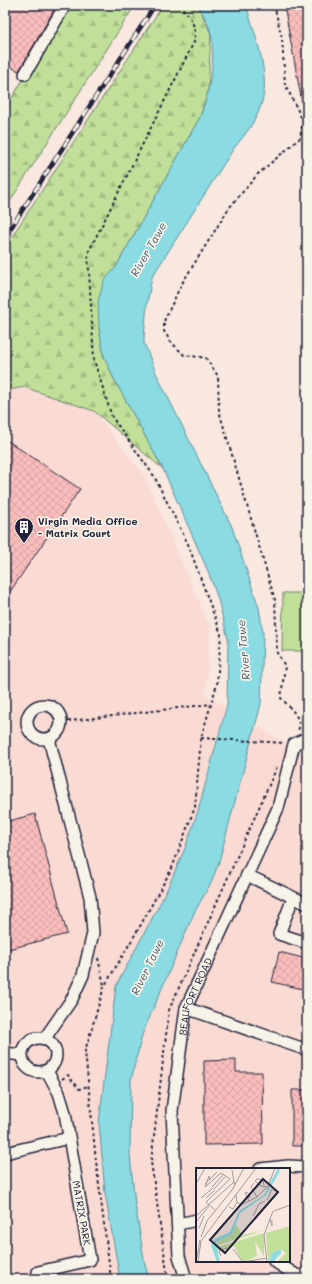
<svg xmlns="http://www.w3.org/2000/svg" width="312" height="1284" viewBox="0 0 312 1284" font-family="Mali,sans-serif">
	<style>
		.built { fill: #f9dbd4; fill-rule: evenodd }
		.green { fill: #c0e099; stroke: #71816a }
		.forest { fill: url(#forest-firs); stroke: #71816a }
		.water { fill: #8adbe2; stroke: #60919f }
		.building { fill: url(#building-cross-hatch); stroke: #22223b }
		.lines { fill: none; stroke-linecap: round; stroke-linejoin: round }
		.minor-casing { stroke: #22223b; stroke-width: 14 }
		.path { stroke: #22223b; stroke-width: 2; stroke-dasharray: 3 3; stroke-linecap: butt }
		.minor { stroke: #f7f3e8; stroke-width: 11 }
		.rail-casing { stroke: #22223b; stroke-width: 4.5 }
		.rail { stroke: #f7f3e8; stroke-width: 3; stroke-dasharray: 9; stroke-linecap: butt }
		.labels { text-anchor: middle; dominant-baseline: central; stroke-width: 3.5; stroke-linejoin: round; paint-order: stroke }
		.poi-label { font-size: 10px; font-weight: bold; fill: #22223b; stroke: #f7f3e8; text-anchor: start }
		.street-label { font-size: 10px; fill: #22223b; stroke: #f7f3e8 }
		.water-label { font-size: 11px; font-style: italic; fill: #415a6d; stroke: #f7f3e8 }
		.inset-road { fill: none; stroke: #a2999d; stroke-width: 1 }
		.view { fill: #22223b; fill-opacity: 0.15; stroke: #22223b; stroke-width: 2 }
		.inset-edge { fill: none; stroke: #22223b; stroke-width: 2 }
	</style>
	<defs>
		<pattern id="forest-firs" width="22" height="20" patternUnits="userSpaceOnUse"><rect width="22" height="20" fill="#c0e099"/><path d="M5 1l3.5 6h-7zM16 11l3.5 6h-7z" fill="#a5c085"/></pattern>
		<pattern id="building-cross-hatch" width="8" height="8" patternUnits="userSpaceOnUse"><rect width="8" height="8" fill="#fabdbc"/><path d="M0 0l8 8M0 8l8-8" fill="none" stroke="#d6a2a2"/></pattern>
	</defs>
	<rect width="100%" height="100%" fill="#f8e8df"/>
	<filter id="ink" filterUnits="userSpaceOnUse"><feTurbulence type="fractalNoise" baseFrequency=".025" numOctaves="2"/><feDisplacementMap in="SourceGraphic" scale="8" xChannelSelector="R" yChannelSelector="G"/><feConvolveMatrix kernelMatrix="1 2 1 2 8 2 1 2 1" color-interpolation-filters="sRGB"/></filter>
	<g filter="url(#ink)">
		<path class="built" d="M24 387 94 411 145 477 210 627 206 695 307 756V1279H5V391ZM197 1169H289V1261H197Z"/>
		<path class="green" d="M283 593H307V651H282Z"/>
		<path class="forest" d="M69 5H135L5 209V109Z
			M163 5H198L211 34 208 92 200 117 116 267 99 329 104 356 113 377 163 469 94 411 24 387 5 391V247Z"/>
		<path class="water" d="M198 5H246C254 31 269 71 263 98 259 117 246 134 234 148L152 277 147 304 144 337V343L156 373 232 527 259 608 263 633 261 704 218 865 211 883 194 913 142 1035 131 1080 130 1155 135 1204 145 1265 149 1279H120L105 1193 99 1122 116 986 165 894 186 846 198 811 227 705 228 639 218 599 208 571 163 469 113 377 104 356 99 329 98 301 104 281 116 267 200 117C209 94 216 58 211 34 209 23 202 14 198 5Z"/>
		<path class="building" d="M5 5H57L19 71 5 64Z
			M284 5H307V108H303Z
			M5 439 80 489 5 599Z
			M35 814 67 934 5 950V822Z
			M279 952 307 959V990L272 982Z
			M236 1060V1072H262L263 1144 204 1145V1061Z
			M292 1090H307V1146H292Z"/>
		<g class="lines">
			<g class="minor-casing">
				<g id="minor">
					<path d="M25 74 65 5"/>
					<circle cx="44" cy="722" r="17"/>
					<path d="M247 875 307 904"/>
					<path d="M293 898 279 934 307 943"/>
					<path d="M186 1008 307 1050"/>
					<circle cx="39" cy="1055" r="17"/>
					<path d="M45 1038 72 999 83 975 93 933 90 897 49 739"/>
					<path d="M5 1053 21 1055"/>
					<path d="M5 1153 69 1138"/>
					<path d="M260 1169 288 1166 307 1167"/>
					<path d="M178 1224 197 1220"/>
					<path d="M274 1261 299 1277 307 1273"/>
					<path d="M38 1272 90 1260 65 1113 59 1093 47 1071"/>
					<path id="s1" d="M186 1279 179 1256 172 1111 186 1008 278 808 294 744 307 738"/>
				</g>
			</g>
			<path class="path" d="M274 5 282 38 285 84 303 121 300 138 258 174 229 208 181 285 164 321V331L171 342 184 355 206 358 218 376 219 411 275 600 277 653 285 666 281 698C289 707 303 718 298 731
				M62 722 211 704
				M201 738 285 743
				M98 958 104 985
				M62 1079 68 1075 79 1089 88 1086
				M111 1279 96 1161 85 1051 104 987 139 928 172 868 195 807 201 738 217 684 221 634 188 544 154 476 112 417 94 360 88 253 195 40C196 26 190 12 177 5
				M168 1279 151 1162 169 1010 277 767"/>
			<use href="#minor" class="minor"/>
			<g class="rail-casing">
				<path id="rail" d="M5 237 155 5"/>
			</g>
			<use href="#rail" class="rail"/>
		</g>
	</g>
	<defs>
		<g id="building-pin" transform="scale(1)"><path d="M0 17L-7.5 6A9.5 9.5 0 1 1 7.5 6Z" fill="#22223b" stroke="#f7f3e8"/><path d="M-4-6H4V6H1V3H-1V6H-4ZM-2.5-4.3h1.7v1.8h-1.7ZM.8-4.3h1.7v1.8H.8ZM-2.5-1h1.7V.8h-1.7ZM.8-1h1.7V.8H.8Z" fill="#fff"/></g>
	</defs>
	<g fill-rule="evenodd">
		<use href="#building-pin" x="24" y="527"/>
	</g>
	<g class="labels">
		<g class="poi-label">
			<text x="38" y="521">Virgin Media Office<tspan x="38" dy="12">- Matrix Court</tspan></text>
		</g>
		<g class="street-label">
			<text stroke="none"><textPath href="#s1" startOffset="287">BEAUFORT ROAD</textPath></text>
			<text transform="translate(82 1213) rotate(80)">MATRIX PARK</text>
		</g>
		<g class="water-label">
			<text transform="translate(148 249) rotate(-60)">River Tawe</text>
			<text transform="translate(243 650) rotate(-95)">River Tawe</text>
			<text transform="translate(147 967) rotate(-64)">River Tawe</text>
		</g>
	</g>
	<g transform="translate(196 1168)">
		<rect width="94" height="94" fill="#f8e8df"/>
		<path d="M40 56 46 67 69 62 19 78 23 72 36 66ZM94 58V94H76L82 93 90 85 85 81 76 85 72 94 70 65ZM68 65V89L59 73 61 88 50 93H46L38 78 20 83 19 80Z" fill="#c0e099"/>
		<path d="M82 0H84L83 5 70 27 44 45 36 66 20 74 24 94H21L15 77 19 71 34 64 43 43 68 27ZM85 81V85L78 93H73L76 85Z" fill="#8adbe2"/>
		<path class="inset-road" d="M36 2 38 14M14 12 13 8 9 19 25 5M58 15 55 19 61 29M0 16 9 0M9 16 21 4M68 17 67 12 61 11 59 13 65 18 71 19M16 19 27 7M18 21 29 9M40 27 41 34 45 37 61 29 72 18 79 0M5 30 17 20M10 30 19 22M52 30 54 29 51 24 49 25 53 33M71 32 76 21 79 23M33 39 37 41 41 34M19 42 10 34 34 11 25 5M78 43 94 37M0 48 38 14 39 17M57 48 63 36 69 33M74 51 76 58V52M0 54 13 38M3 60 8 48M5 69 11 53 36 22 48 0M37 81 47 94 71 90M25 88 23 83 31 80M0 94 4 72M2 94 5 73 60 0M71 94 68 67 77 43"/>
		<path class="view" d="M67 11 82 24 29 85 14 72Z"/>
		<rect width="94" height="94" class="inset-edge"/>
	</g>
	<rect width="312" height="1284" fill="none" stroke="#f7f3e8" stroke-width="20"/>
	<rect x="10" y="10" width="292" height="1264" fill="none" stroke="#22223b" stroke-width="1.5" filter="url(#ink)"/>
</svg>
